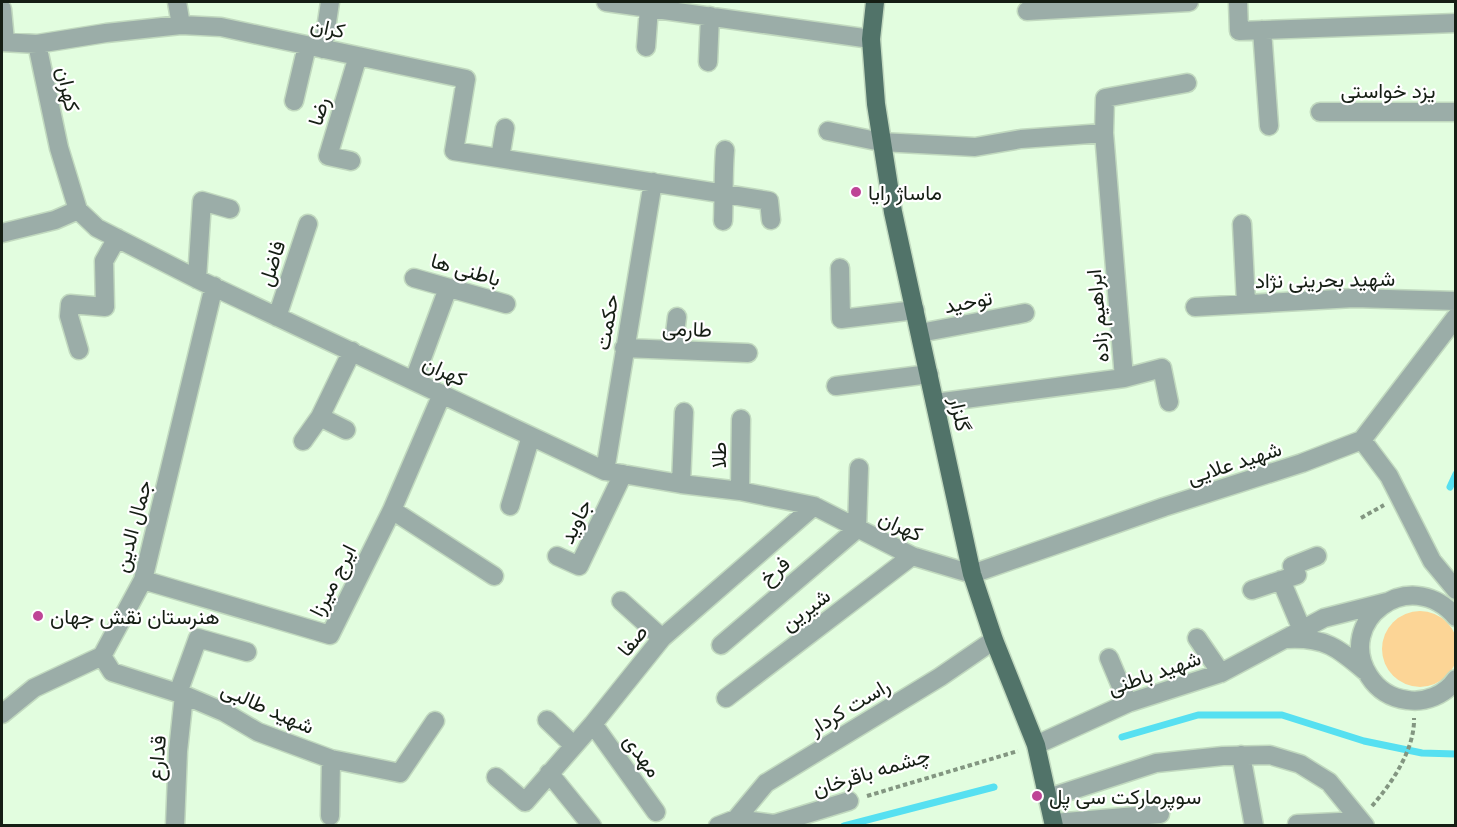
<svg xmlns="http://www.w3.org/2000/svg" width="1457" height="827" viewBox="0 0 1457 827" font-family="'Golos Text',Vazirmatn,sans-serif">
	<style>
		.green { fill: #fcd596 }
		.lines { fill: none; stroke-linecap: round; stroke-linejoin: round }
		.stream { stroke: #56e0f1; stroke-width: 7 }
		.minor-casing { stroke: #c1d9bf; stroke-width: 21 }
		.major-casing { stroke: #c1d9bf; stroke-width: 21 }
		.path { stroke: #839681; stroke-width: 4; stroke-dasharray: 4.5 3; stroke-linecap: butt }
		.minor { stroke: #9bada8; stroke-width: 18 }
		.major { stroke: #517369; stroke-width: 18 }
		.poi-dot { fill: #be4496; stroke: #fff; stroke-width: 2 }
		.labels { text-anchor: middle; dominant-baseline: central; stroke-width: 4.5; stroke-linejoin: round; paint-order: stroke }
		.street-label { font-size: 21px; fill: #151e14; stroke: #fff }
		.poi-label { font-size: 21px; fill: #151e14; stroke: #fff; text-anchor: start }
	</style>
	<rect width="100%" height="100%" fill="#e2fddf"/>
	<path class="green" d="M1382 649a38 38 0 1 1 76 0a38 38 0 1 1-76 0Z"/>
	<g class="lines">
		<path class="stream" d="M1450 487 1456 474
			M1122 737 1198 715H1282L1364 741 1422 753 1456 754
			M844 826 994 787"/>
		<g class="minor-casing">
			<path id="minor" d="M177 2 181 25
				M606 2 871 39
				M1238 2 1239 31 1456 23
				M2 9 5 41
				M1027 11 1189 2
				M1262 30 1269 126
				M2 42 37 44 106 33 181 25 221 27 466 79 454 151 769 201 771 220
				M37 44 59 148 78 210 97 228 197 279 605 471 681 484 740 491 814 506 912 556 972 574 1164 507 1302 463 1362 440 1456 317
				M646 47 649 8
				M323 49 330 2
				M708 62 710 16
				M294 101 307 46
				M1320 112H1456
				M828 131 881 142 975 147 1021 139 1104 133 1124 378 935 403
				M1104 133 1105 98 1187 83
				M500 158 505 128
				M351 161 328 156 358 56
				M723 221C724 197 723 174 725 150
				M1242 224 1246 303
				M2 233 55 220 78 210
				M840 268 841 319 915 310
				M414 278 506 304
				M197 279 202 201 230 209
				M1195 307 1354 298 1456 301
				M277 317 308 224
				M920 333 1025 313
				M624 348 748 353
				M79 350 69 316 70 304 105 307 104 261 117 238
				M673 350 677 317
				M1124 378 1162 368 1169 402
				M414 380 448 288
				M836 386 929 374
				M320 417 346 430
				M1362 440 1389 476 1432 561 1456 590
				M303 441 320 417 352 351
				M605 471 653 182
				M681 484 684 412
				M740 491 741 419
				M510 506 531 436
				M392 510 494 576
				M557 556 579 566 623 474
				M143 580 330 635 392 510 442 394
				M1281 580 1302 630
				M1252 590 1297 575 1292 566 1317 556
				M621 601 662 638
				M1456 617C1409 563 1334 622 1369 676 1378 690 1391 698 1407 700 1425 703 1445 695 1456 679
				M1197 638 1221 673
				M1287 639C1325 637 1338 648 1365 671
				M721 645 857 529 859 468
				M102 656 112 672 184 695 224 712 258 732 331 759 400 773 435 721
				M1109 658 1128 703
				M178 693 198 638 247 652
				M726 698 912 556
				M2 714 34 688 102 656 143 580 214 286
				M547 720 573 745
				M593 724 656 812
				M1036 745 1128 703 1221 673 1324 618 1387 602
				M1241 755 1254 826
				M549 773 592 826
				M496 777 525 802 593 724 662 638 814 506
				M1048 798 1156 763 1223 756 1270 755 1300 764 1329 782 1365 826
				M330 816 331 759
				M736 819 766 783 940 677 994 640
				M1054 823 1160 814
				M1297 824 1360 821
				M175 826 178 751 184 695
				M718 826 736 819 774 824 849 801"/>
		</g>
		<g class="major-casing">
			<path id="major" d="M875 2 871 39 876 104 893 212 972 574 994 640 1036 745 1054 826"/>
		</g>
		<path class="path" d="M1361 518 1384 505
			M867 796 1018 751
			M1372 806C1392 783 1415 749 1414 718"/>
		<use href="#minor" class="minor"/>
		<use href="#major" class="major"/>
	</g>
	<g class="poi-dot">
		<circle cx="856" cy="192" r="6"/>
		<circle cx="38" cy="616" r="6"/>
		<circle cx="1037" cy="796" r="6"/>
	</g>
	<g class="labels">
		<g class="street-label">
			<text transform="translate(328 27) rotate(12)">کران</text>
			<text transform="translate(69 89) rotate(78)">کهران</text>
			<text x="1388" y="90">یزد خواستی</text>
			<text transform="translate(318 111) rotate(-73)">رضا</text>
			<text transform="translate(271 263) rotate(-72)">فاضل</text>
			<text transform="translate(466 269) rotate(16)">باطنی ها</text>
			<text transform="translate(1325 279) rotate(-1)">شهید بحرینی نژاد</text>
			<text transform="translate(968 301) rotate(-11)">توحید</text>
			<text transform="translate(1097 316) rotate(-95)">ابراهیم زاده</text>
			<text transform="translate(606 322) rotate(-80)">حکمت</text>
			<text transform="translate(687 328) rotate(2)">طارمی</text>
			<text transform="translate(445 370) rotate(25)">کهران</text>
			<text transform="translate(961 414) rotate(78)">گلزار</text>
			<text transform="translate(718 455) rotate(-90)">طلا</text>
			<text transform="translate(1234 462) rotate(-18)">شهید علایی</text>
			<text transform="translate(575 521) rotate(-64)">جاوید</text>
			<text transform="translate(901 525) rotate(25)">کهران</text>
			<text transform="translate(132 526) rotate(-75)">جمال الدین</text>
			<text transform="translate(774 570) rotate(-40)">فرخ</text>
			<text transform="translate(332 580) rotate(-63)">ایرج میرزا</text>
			<text transform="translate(805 609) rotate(-37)">شیرین</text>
			<text transform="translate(632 640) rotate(-50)">صفا</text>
			<text transform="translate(1154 672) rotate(-19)">شهید باطنی</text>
			<text transform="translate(849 706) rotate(-31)">راست کردار</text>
			<text transform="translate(268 707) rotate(24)">شهید طالبی</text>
			<text transform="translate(643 755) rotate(54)">مهدی</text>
			<text transform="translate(156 758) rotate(-85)">قدارع</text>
			<text transform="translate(871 771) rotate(-17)">چشمه باقرخان</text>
		</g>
		<g class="poi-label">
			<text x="868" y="192">ماساژ رایا</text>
			<text x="50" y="616">هنرستان نقش جهان</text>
			<text x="1049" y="796">سوپرمارکت سی پل</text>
		</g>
	</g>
	<rect width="1457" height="827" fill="none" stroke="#151e14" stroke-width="6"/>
</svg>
